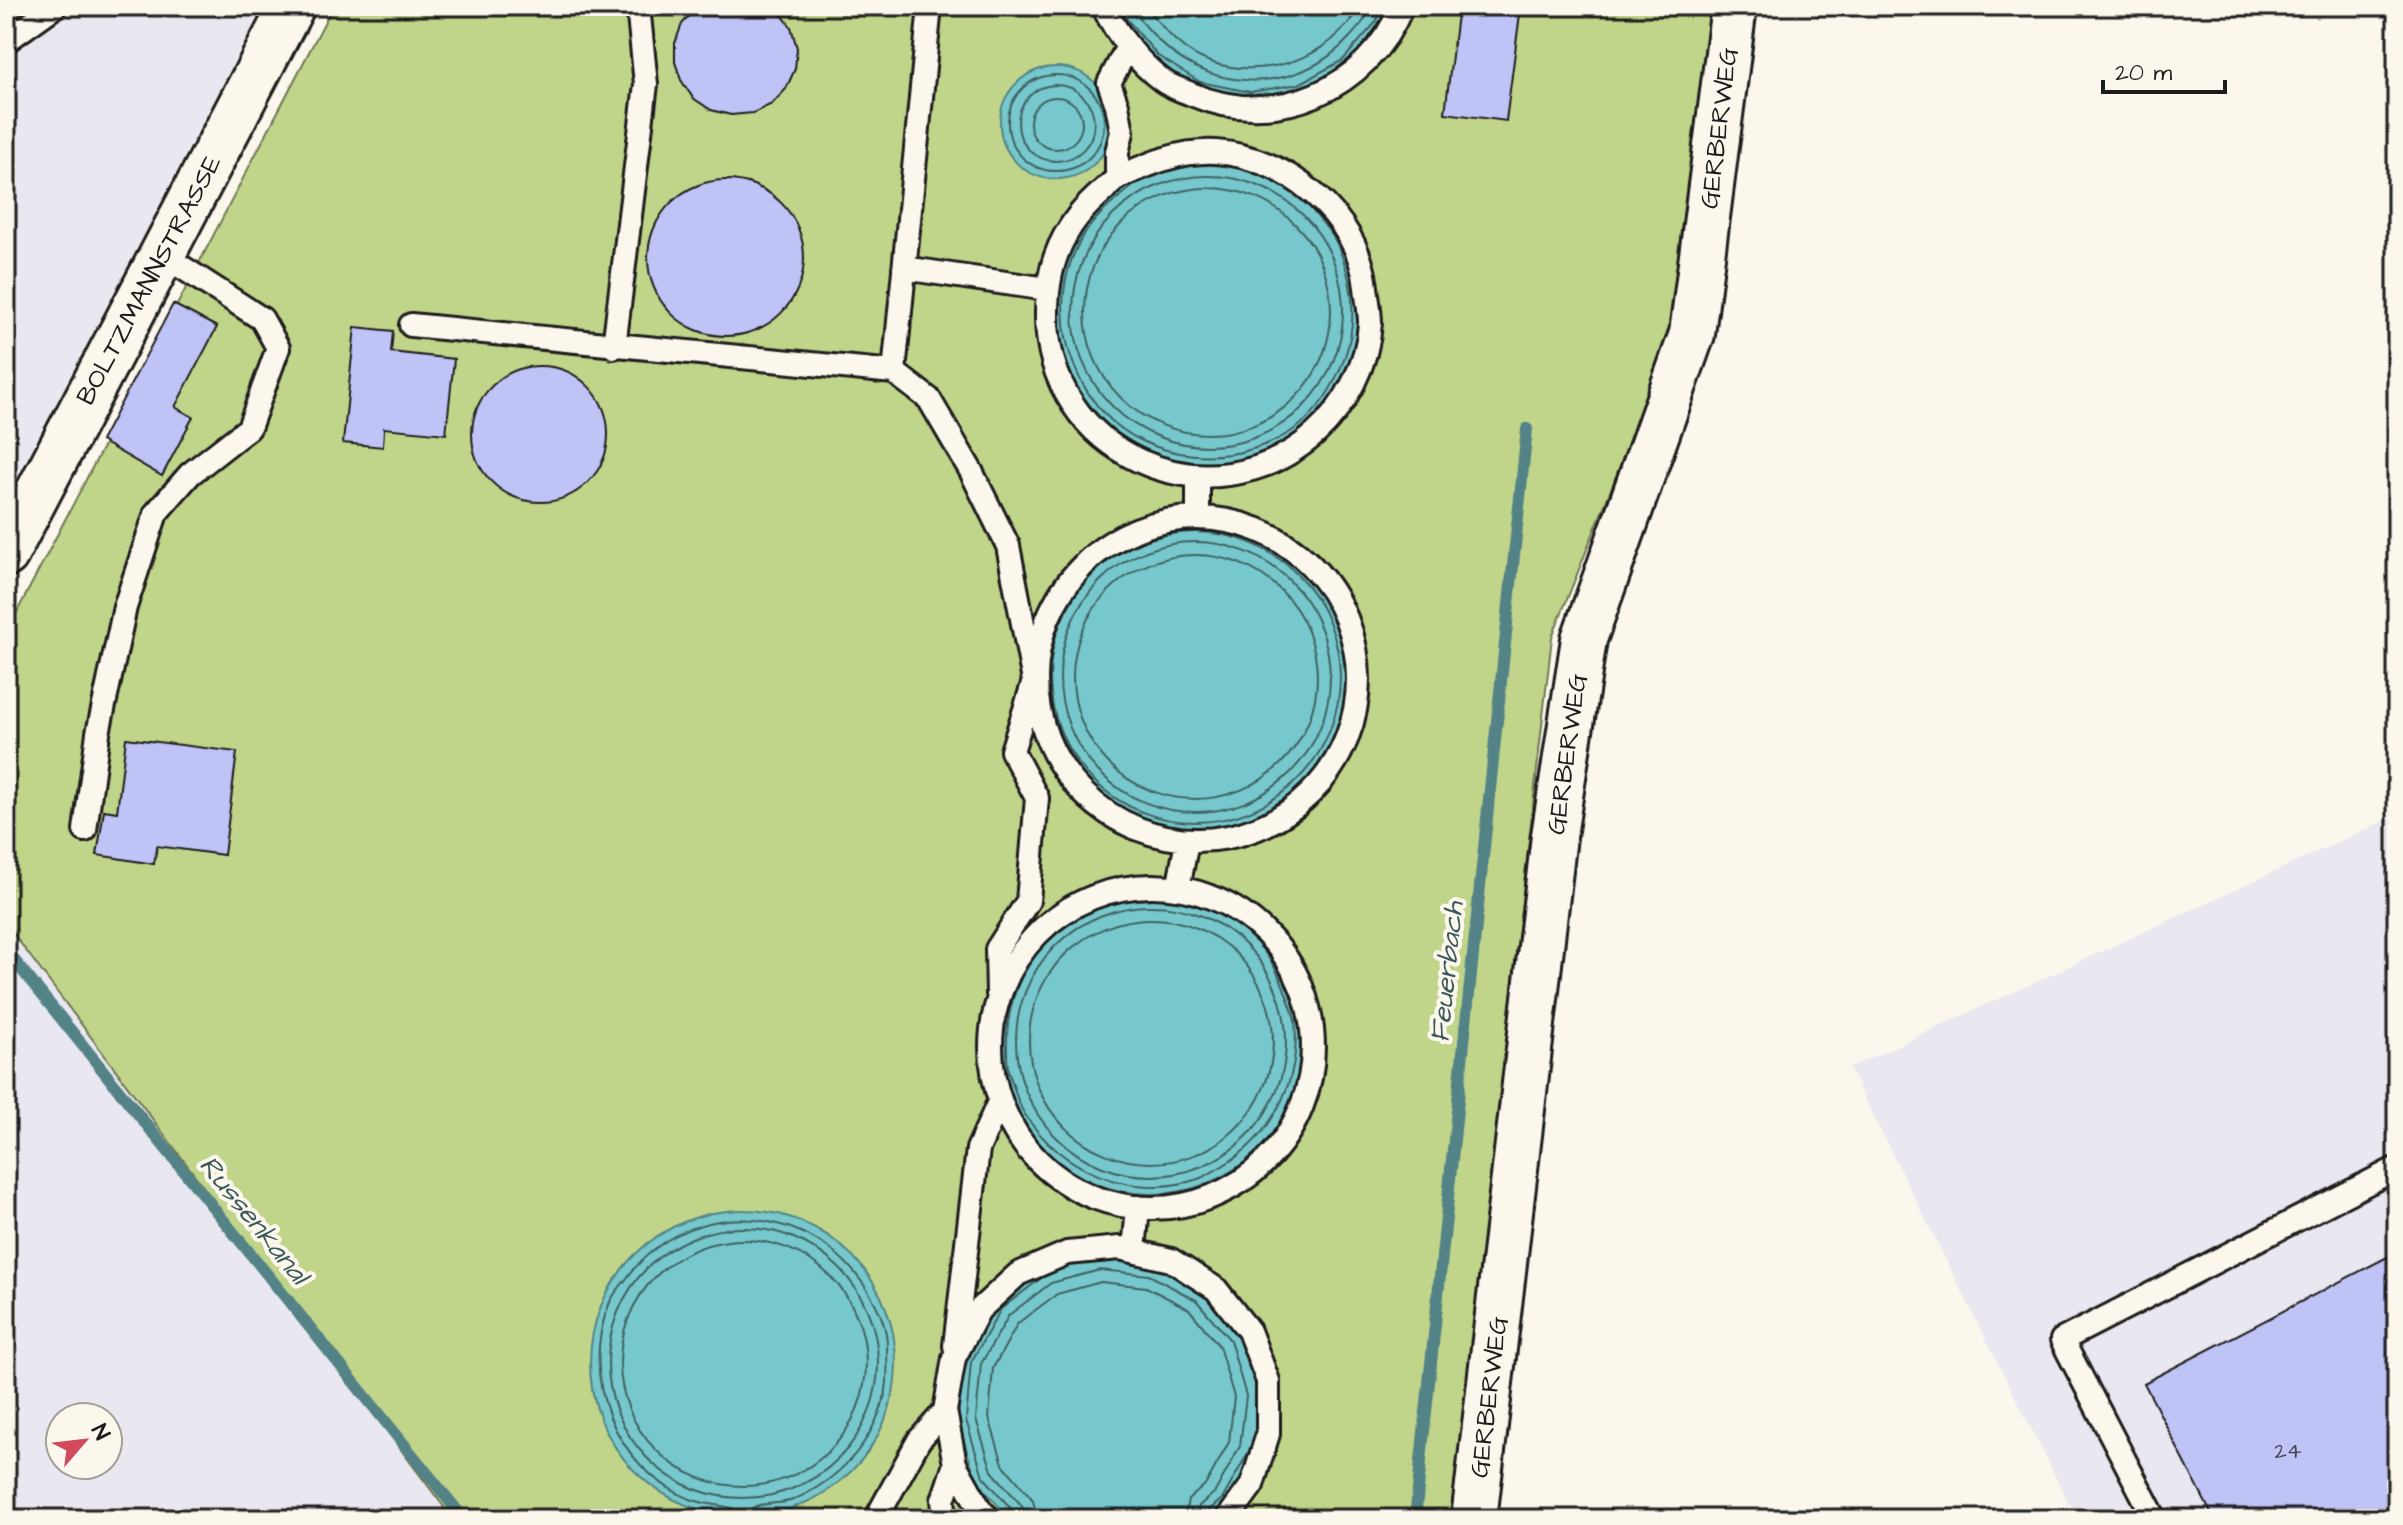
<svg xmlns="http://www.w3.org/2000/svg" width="2403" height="1525" viewBox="0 0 2403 1525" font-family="'Architects Daughter',sans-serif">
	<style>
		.built { fill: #e9e7ef; fill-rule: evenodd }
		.green { fill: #c1d58a; stroke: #6e7853; stroke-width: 2 }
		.water { fill: #76c8cc; stroke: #528386; stroke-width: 2 }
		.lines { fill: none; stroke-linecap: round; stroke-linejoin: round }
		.shore { stroke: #406162; stroke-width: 2 }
		.stream { stroke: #528386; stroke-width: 12 }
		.building { fill: #bfc3f5; stroke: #1c1c1c; stroke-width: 2 }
		.lane-casing { stroke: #1c1c1c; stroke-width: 28 }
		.street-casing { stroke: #1c1c1c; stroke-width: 50 }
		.lane { stroke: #fbf7ec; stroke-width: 22 }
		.street { stroke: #fbf7ec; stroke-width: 44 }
		.labels { text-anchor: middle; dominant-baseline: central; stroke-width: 8; stroke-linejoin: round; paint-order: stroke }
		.number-label { font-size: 22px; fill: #454652 }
		.street-label { font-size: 26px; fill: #1c1c1c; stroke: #fbf7ec }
		.water-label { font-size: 28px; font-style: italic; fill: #3c585a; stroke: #fbf7ec }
	</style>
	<rect width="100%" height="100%" fill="#fbf7ec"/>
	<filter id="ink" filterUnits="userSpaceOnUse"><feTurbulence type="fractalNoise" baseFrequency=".0125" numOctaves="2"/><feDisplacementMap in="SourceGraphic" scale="16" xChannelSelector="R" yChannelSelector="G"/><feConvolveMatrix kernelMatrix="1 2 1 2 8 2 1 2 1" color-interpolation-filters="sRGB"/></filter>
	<g filter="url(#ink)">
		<path class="built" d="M6 6H263L6 499Z
			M2397 815V1519H2077L1849 1068Z
			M6 924 453 1519H6ZM60 1417H108V1465H60Z"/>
		<path class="green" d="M333 6H1712L1672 336 1552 637 1452 1519H453L6 924V633Z"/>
		<path class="water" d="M1113 6H1391C1359 89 1252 124 1177 78 1169 73 1158 68 1151 61 1136 46 1125 24 1113 6Z
			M1000 123a56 56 0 1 1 112 0a56 56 0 1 1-112 0Z
			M1055 311a153 153 0 1 1 306 0a153 153 0 1 1-306 0Z
			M1042 677a153 153 0 1 1 306 0a153 153 0 1 1-306 0Z
			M998 1041a153 153 0 1 1 306 0a153 153 0 1 1-306 0Z
			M590 1363a153 153 0 1 1 306 0a153 153 0 1 1-306 0Z
			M1098 1251 1154 1257 1209 1286 1246 1331 1264 1394 1258 1452 1229 1504 1210 1519H1010L976 1480 958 1421 963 1359 995 1303 1043 1266Z"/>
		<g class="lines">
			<path class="shore" d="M1121 6 1125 17 1158 56 1200 82 1250 92 1299 84 1343 60 1376 22 1383 6
				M1132 6C1136 16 1143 23 1150 31 1201 94 1297 98 1351 36 1360 26 1367 18 1372 6
				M1145 6C1163 28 1181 52 1210 62 1263 80 1333 59 1359 6
				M1008 123a48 48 0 1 1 96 0a48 48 0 1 1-96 0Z
				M1018 123a38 38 0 1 1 76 0a38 38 0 1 1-76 0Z
				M1030 123a26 26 0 1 1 52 0a26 26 0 1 1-52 0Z
				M1073 311a135 135 0 1 1 270 0a135 135 0 1 1-270 0Z
				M1137 183C1113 202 1089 220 1076 249 1049 305 1066 381 1113 422 1164 466 1245 466 1299 426 1319 410 1334 385 1343 362 1358 323 1354 282 1337 244 1332 232 1320 221 1312 210
				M1085 311a123 123 0 1 1 246 0a123 123 0 1 1-246 0Z
				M1050 677a145 145 0 1 1 290 0a145 145 0 1 1-290 0Z
				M1060 677a135 135 0 1 1 270 0a135 135 0 1 1-270 0Z
				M1073 677a122 122 0 1 1 244 0a122 122 0 1 1-244 0Z
				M1168 896C1138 897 1108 898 1080 913 1030 940 1005 995 1007 1050 1007 1058 1007 1066 1009 1074 1014 1086 1017 1102 1024 1113 1059 1170 1133 1201 1198 1179 1205 1177 1212 1172 1219 1168 1271 1139 1301 1082 1295 1021 1294 1012 1289 1002 1286 993 1268 941 1233 915 1183 900
				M1016 1041a135 135 0 1 1 270 0a135 135 0 1 1-270 0Z
				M1029 1041a122 122 0 1 1 244 0a122 122 0 1 1-244 0Z
				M608 1363a135 135 0 1 1 270 0a135 135 0 1 1-270 0Z
				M620 1363a123 123 0 1 1 246 0a123 123 0 1 1-246 0Z
				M737 1519V1513L732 1508C719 1505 703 1504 690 1499 615 1468 578 1377 610 1302 613 1295 619 1288 624 1282 670 1214 759 1200 826 1246 855 1266 887 1310 887 1346 887 1361 889 1380 885 1395 872 1444 839 1480 793 1500 781 1505 762 1501 751 1509 747 1512 747 1514 747 1519
				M1015 1519 1013 1511 983 1476 966 1420 971 1362 1001 1309 1040 1279
				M1025 1519 1022 1506 992 1471 976 1419 981 1364 1009 1315 1051 1283 1100 1270 1149 1275 1196 1300 1230 1340 1246 1396 1240 1446 1215 1492 1199 1506 1196 1519
				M1037 1519 1033 1500 1003 1464 989 1418 993 1368 1018 1323 1057 1294 1101 1282 1146 1287 1189 1309 1219 1346 1234 1397 1229 1442 1206 1484 1188 1500 1184 1519
				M1206 1519 1208 1511 1223 1498 1249 1451"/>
			<path class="stream" d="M6 950 464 1519
				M1415 1519 1527 429"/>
		</g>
		<path class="building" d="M698 6H773L780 12 791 27 797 48 795 69 786 89 772 104 753 113 731 115 711 110 693 98 681 80 675 62V43L682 24Z
			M1458 6H1521L1506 121 1445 113Z
			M648 258a78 78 0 1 1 156 0a78 78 0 1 1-156 0Z
			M173 304 217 327 175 407 193 417 162 476 101 441Z
			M355 327 393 331 391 352 454 359 446 434 384 428 383 447 343 443Z
			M472 434a68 68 0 1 1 136 0a68 68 0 1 1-136 0Z
			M126 738 237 752 224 855 157 846 154 864 97 855 104 810 117 812Z
			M2397 1252V1519H2214L2144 1383Z"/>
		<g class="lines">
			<g class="lane-casing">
				<path id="lane" d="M1103 6C1118 36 1136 61 1163 81 1171 87 1182 90 1191 94 1275 130 1368 90 1402 6
					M6 41 55 6
					M1117 178C1149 164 1180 150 1216 152 1286 157 1358 214 1366 287 1367 298 1370 311 1370 323 1368 364 1345 407 1315 434 1209 527 1044 454 1047 312 1047 282 1054 251 1071 226 1083 207 1101 193 1117 178V152L1122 132 1117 105 1109 83 1127 48
					M904 268 1047 289
					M411 325 894 372 930 6
					M614 347 646 84 638 6
					M894 372 929 399 971 471 1008 546 1034 681 1012 751 1037 798 1028 901 997 949 998 994
					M1198 476V517
					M1036 679a161 161 0 1 1 322 0a161 161 0 1 1-322 0Z
					M85 830 98 733 125 607 156 513 190 474 249 428 278 348 262 319 163 255
					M991 1047a161 161 0 1 1 322 0a161 161 0 1 1-322 0Z
					M1178 888 1187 842
					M1134 1251 1138 1207
					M955 1346 978 1149 999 1102
					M876 1519 919 1440 945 1411
					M945 1519 943 1500 955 1464
					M990 1519 981 1511 955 1464 945 1411 954 1358 979 1310 1018 1274 1067 1253 1120 1248 1171 1260 1216 1289 1249 1331 1268 1381V1434L1252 1485 1227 1519
					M2155 1519 2062 1340 2397 1168"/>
			</g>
			<g class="street-casing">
				<path id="street" d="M6 554 292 6
					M1474 1519 1554 836 1584 639 1692 334 1734 6"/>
			</g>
			<use href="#lane" class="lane"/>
			<use href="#street" class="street"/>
		</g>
	</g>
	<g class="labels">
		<g class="number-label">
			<text x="2288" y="1451">24</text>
		</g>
		<g class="street-label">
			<text transform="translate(1719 128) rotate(-83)">GERBERWEG</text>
			<text transform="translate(149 280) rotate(-62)">BOLTZMANNSTRASSE</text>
			<text transform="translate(1567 754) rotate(-82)">GERBERWEG</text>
			<text transform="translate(1489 1397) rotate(-83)">GERBERWEG</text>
		</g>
		<g class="water-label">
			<text transform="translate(1447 972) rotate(-84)">Feuerbach</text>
			<text transform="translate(254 1220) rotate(51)">Russenkanal</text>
		</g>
	</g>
	<rect width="2403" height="1525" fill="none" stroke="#fbf7ec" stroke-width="32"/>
	<rect x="16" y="16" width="2371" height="1493" fill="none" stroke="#1c1c1c" stroke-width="3" filter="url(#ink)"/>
	<g transform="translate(84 1441) rotate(62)"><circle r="38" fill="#fbf7ec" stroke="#a29f99" stroke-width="2"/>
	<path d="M0-6L14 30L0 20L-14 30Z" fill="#d1495b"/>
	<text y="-12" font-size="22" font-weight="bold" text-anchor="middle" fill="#1c1c1c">N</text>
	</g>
	<path d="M2103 80v12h122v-12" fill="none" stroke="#1c1c1c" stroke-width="4"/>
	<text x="2115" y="80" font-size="24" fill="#1c1c1c" stroke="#fbf7ec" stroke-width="6" paint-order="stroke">20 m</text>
</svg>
